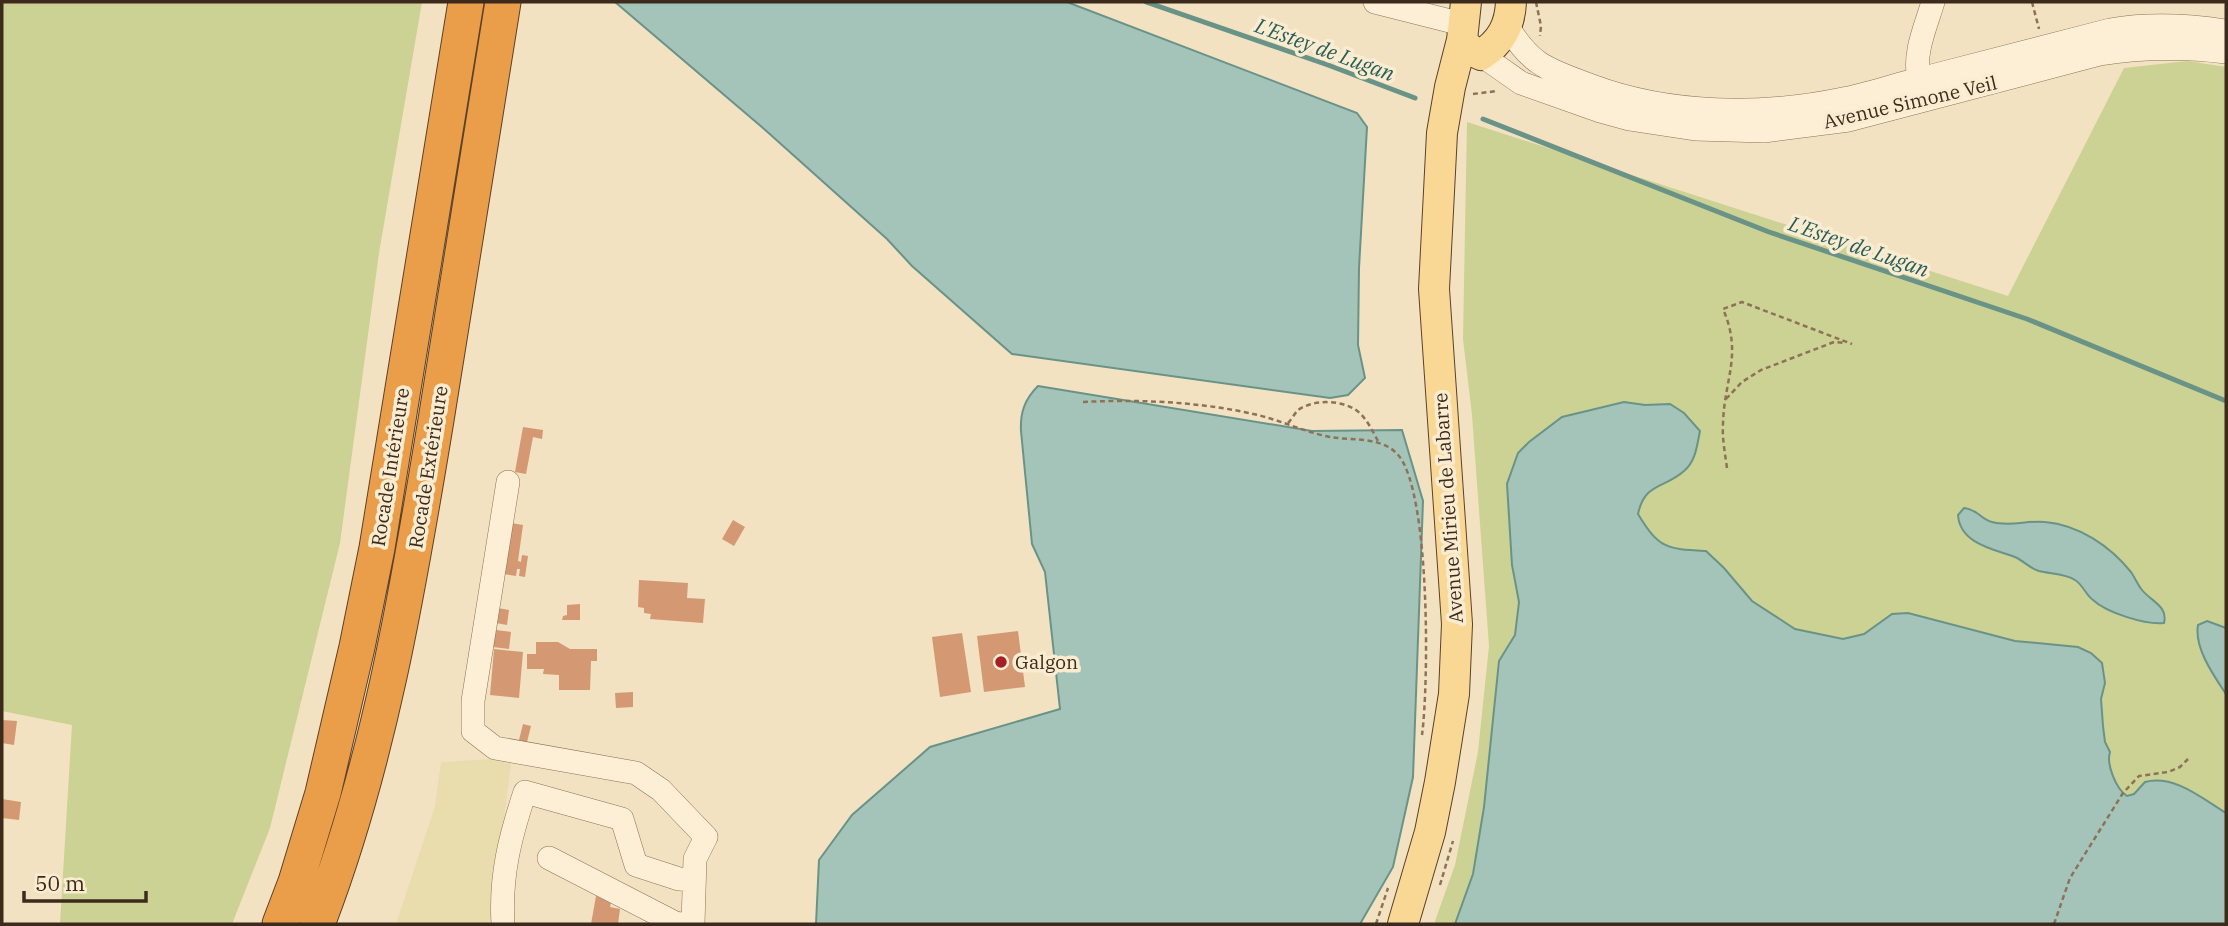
<svg xmlns="http://www.w3.org/2000/svg" width="2228" height="926" viewBox="0 0 2228 926" font-family="'IBM Plex Serif',serif">
	<style>
		.farmland { fill: #e9ddae }
		.green { fill: #ccd194 }
		.water { fill: #a4c4ba; stroke: #6a9388; stroke-width: 2 }
		.lines { fill: none; stroke-linecap: round; stroke-linejoin: round }
		.stream { stroke: #6a9388; stroke-width: 5 }
		.building { fill: #d49873 }
		.minor-casing { stroke: #8e7257; stroke-width: 24 }
		.major-casing { stroke: #5b402b; stroke-width: 32 }
		.highway-casing { stroke: #5b402b; stroke-width: 37 }
		.path { stroke: #8e7257; stroke-width: 2.5; stroke-dasharray: 5 3.5; stroke-linecap: butt }
		.minor { stroke: #fcefd5; stroke-width: 23 }
		.major { stroke: #f9d795; stroke-width: 30 }
		.highway { stroke: #ea9e4a; stroke-width: 35 }
		.poi-dot { fill: #a32126; stroke: #f9ecd1; stroke-width: 2.5 }
		.labels { text-anchor: middle; dominant-baseline: central; stroke-width: 7; stroke-linejoin: round; paint-order: stroke }
		.street-label { font-size: 19px; fill: #3c2b1c; stroke: #f9ecd1 }
		.poi-label { font-size: 19px; fill: #3c2b1c; stroke: #f9ecd1; text-anchor: start }
		.water-label { font-size: 21px; font-style: italic; fill: #2a5d58; stroke: #f9ecd1 }
	</style>
	<rect width="100%" height="100%" fill="#f2e2c1"/>
	<path class="farmland" d="M512 758 490 924H396L435 806 441 762Z"/>
	<path class="green" d="M2 2H422L379 253 340 543 270 828 232 924H60L72 725 2 711Z
		M2188 61 2226 67V924H1434L1455 865 1478 752 1489 646 1472 415 1463 339 1467 122 2008 296 2124 68Z"/>
	<path class="water" d="M615 2H1067L1357 113 1367 127 1359 268 1358 345 1365 378 1348 395 1330 398 1012 354 912 266 887 239 763 128Z
		M1038 386 1312 431 1402 430 1423 501 1413 777 1393 867 1360 924H816L819 860 852 815 930 747 1060 709 1045 572 1032 544 1021 431C1020 412 1025 399 1038 386Z
		M1624 402 1645 405 1670 404 1684 413 1700 431C1697 445 1696 461 1684 471 1664 489 1645 482 1638 514 1659 549 1667 549 1706 551L1724 568 1752 601 1795 629 1843 639 1864 634 1892 614 1908 613 2015 641 2078 647 2091 653 2102 663 2105 683 2101 699 2103 726 2105 742 2110 752C2106 764 2116 789 2127 796L2134 794 2145 782C2174 774 2203 799 2226 813V924H1455L1473 874 1484 807 1499 661 1515 635 1519 602 1512 565 1507 484 1518 453 1529 442 1562 417Z
		M1964 508C1979 510 1980 519 1992 522 2010 527 2028 520 2045 522 2079 525 2110 546 2131 572 2135 578 2138 585 2142 590 2152 602 2168 606 2164 623 2146 625 2107 613 2093 600 2086 595 2083 585 2075 580 2065 573 2050 574 2039 571 2029 568 2024 561 2015 557 1994 549 1960 544 1958 515Z
		M2207 621 2226 628V694C2214 676 2194 648 2198 625Z"/>
	<g class="lines">
		<path class="stream" d="M1146 2 1328 65 1415 98
			M1483 119 1769 232 2027 319 2226 401"/>
	</g>
	<path class="building" d="M523 427 543 430 542 439 533 437 526 474 515 472Z
		M733 520 745 527 734 546 722 539Z
		M511 523 523 525 518 561 521 562 522 555 528 556 525 577 519 576 520 569H517L516 576 503 574Z
		M639 580 688 583 687 598 705 599 703 623 650 619 651 614 644 613V608L638 607Z
		M580 604V620H562L563 616 567 615V605Z
		M498 608 509 610 507 625 496 623Z
		M496 630 511 632 509 649 493 647Z
		M1018 631 1025 687 984 692 977 636Z
		M962 633 971 692 940 697 932 637Z
		M536 642H558L570 649H597V661H591L590 690H559V675L543 674 544 669H527V654H536Z
		M494 649 523 652 519 698 490 695Z
		M633 692V707L616 708 615 693Z
		M2 720 17 721 14 745 2 743Z
		M523 724 531 726 527 742 519 740Z
		M2 799 21 802 19 820 2 818Z
		M596 896 611 902 610 907 620 909 618 924H591Z"/>
	<g class="lines">
		<g class="minor-casing">
			<path id="minor" d="M1375 2 1462 24
				M1508 27C1532 67 1550 70 1592 86 1670 115 1762 116 1843 99 1869 94 1894 85 1920 79 1983 63 2046 46 2110 30 2149 23 2187 25 2226 31
				M1481 55 1521 83 1600 111 1629 119 1695 129 1764 131 1849 120 2100 54C2143 47 2183 47 2226 52
				M1919 79C1913 53 1926 26 1933 2
				M508 482 473 701V731L495 748 636 773 661 790 706 837 695 859 693 924
				M549 858 677 924 693 923
				M503 924C500 876 510 837 525 792L622 819 636 865 679 879 694 880"/>
		</g>
		<g class="major-casing">
			<path id="major" d="M1462 40 1469 49 1481 55C1501 42 1510 26 1511 2
				M1403 924 1430 832 1440 782 1454 694 1457 624 1434 289 1442 133 1450 87 1462 40 1466 2"/>
		</g>
		<g class="highway-casing">
			<path id="highway" d="M280 924 296 882 323 793 357 647 377 548 466 2
				M317 924C379 763 408 590 436 420 458 281 481 141 503 2"/>
		</g>
		<path class="path" d="M1536 2 1541 26 1540 36
			M2032 2 2039 29
			M1473 94 1497 91
			M1726 399 1742 382 1761 370 1834 342 1846 343
			M1083 402C1141 399 1202 402 1258 415 1282 421 1305 432 1330 437 1353 441 1383 436 1399 456 1430 495 1429 682 1422 735
			M1288 423C1291 420 1295 413 1298 410 1314 399 1341 400 1356 410 1366 417 1372 430 1378 441
			M1727 468C1725 453 1722 438 1723 424 1724 379 1743 355 1723 309L1742 302 1852 344
			M1440 885 1453 841
			M1376 924 1388 888
			M2054 924 2070 878 2123 793 2139 776 2168 772 2180 767 2188 759"/>
		<use href="#minor" class="minor"/>
		<use href="#major" class="major"/>
		<use href="#highway" class="highway"/>
	</g>
	<circle class="poi-dot" cx="1001" cy="662" r="7"/>
	<g class="labels">
		<g class="street-label">
			<text transform="translate(1910 102) rotate(-13)">Avenue Simone Veil</text>
			<text transform="translate(390 467) rotate(-81)">Rocade Intérieure</text>
			<text transform="translate(428 467) rotate(-81)">Rocade Extérieure</text>
			<text transform="translate(1448 508) rotate(-94)">Avenue Mirieu de Labarre</text>
		</g>
		<g class="poi-label">
			<text x="1015" y="662">Galgon</text>
		</g>
		<g class="water-label">
			<text transform="translate(1325 49) rotate(20)">L'Estey de Lugan</text>
			<text transform="translate(1859 246) rotate(19)">L'Estey de Lugan</text>
		</g>
	</g>
	<rect width="2228" height="926" fill="none" stroke="#3c2b1c" stroke-width="7"/>
	<path d="M24 891v10h122v-10" fill="none" stroke="#3c2b1c" stroke-width="3.5"/>
	<text x="35" y="891" font-size="21" fill="#3c2b1c" stroke="#f9ecd1" stroke-width="5" paint-order="stroke">50 m</text>
</svg>
